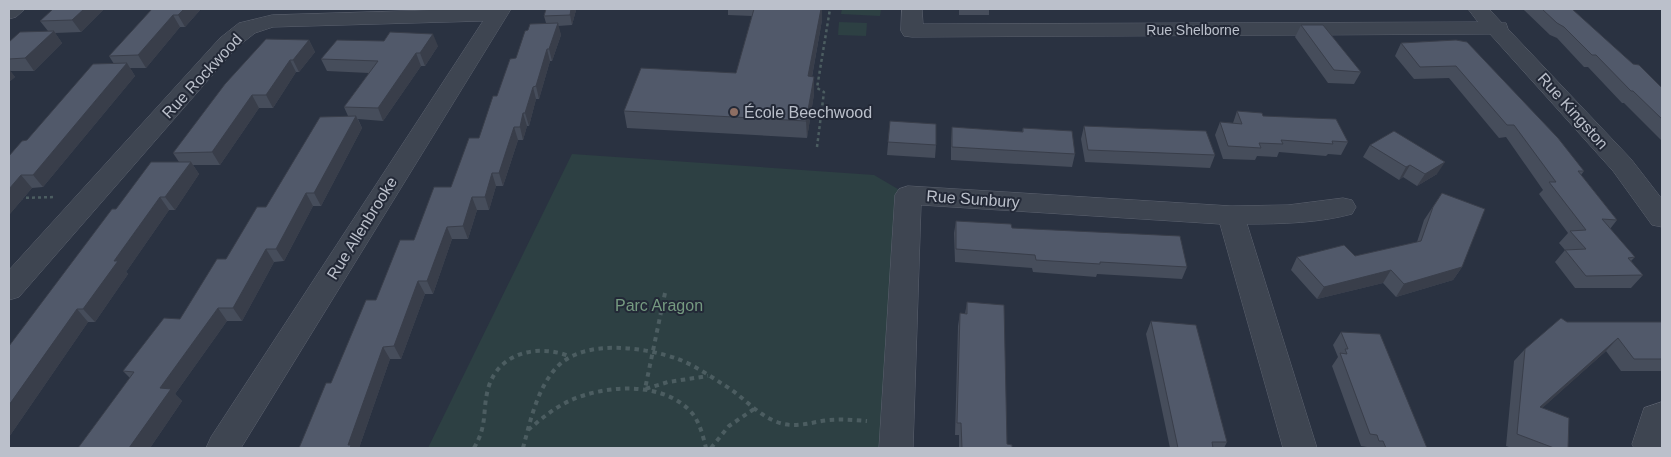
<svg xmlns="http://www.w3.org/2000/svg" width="1671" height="457" viewBox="0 0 1671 457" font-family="Helvetica,sans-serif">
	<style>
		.green { fill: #2d4043 }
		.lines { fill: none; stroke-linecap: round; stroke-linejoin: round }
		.minor-casing { stroke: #5c626f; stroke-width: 1 }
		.path-far1 { stroke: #4c5d61; stroke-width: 2.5; stroke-dasharray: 3 3; stroke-linecap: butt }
		.path { stroke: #4c5d61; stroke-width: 4; stroke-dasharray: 4.5 4.5; stroke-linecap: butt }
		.minor { fill: #3e4551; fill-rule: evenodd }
		.wall { fill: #464d5b }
		.shaded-wall { fill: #393e4a }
		.building { fill: #51596a; stroke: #393e4a }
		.education-dot { fill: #8d6e63; stroke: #232937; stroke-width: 2 }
		.labels { text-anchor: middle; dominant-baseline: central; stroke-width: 4; stroke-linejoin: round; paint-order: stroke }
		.far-street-label { font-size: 14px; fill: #bbc0cb; stroke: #232937 }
		.street-label { font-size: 16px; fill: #bbc0cb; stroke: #232937 }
		.poi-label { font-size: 16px; fill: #bbc0cb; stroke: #232937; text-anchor: start }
		.park-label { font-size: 16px; fill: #759a80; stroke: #232937 }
	</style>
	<rect width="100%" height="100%" fill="#2a3241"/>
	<path class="green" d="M842 9H881L880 16 841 14Z
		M839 22 867 23 866 36 838 35Z
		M572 154 874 175 908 195 896 448H428Z"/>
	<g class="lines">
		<g class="minor-casing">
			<path id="minor" d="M9 9H25L16 17 9 19Z
				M464 9H511L241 448H206L211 437 483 21 273 27 255 33 236 48 19 297 9 300V270L220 38 239 23 272 15Z
				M902 9H922L923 24 1478 22 1468 9H1489L1502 23H1506L1508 29 1631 159 1662 199V227L1652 225 1613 171 1490 34 912 37 904 36 901 31Z
				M908 186 1231 206 1288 205 1343 198 1352 200 1356 207 1352 214C1319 223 1282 224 1247 224L1317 448H1283L1220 224 921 205 913 448H879L895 195 899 189Z
				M1662 402V448H1634L1632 444 1644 408Z"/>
		</g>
		<path class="path-far1" d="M817 147 824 92 817 88 830 9
			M20 198 56 197"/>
		<path class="path" d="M665 293 645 389 668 382 708 376
			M528 430C541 419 554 408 569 401 604 385 663 380 692 413 700 423 703 436 706 448
			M474 448C488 424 482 412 488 389 498 352 538 344 569 356
			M523 448C530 422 537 389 556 368 583 338 644 347 678 359 694 365 710 376 724 385 743 396 756 414 777 422 795 429 811 422 829 420 842 419 855 420 867 421
			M711 448 729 426 754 409"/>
		<use href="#minor" class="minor"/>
	</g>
	<path class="wall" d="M104 9 81 32 55 33 62 43 34 71H10L15 77 9 82V42L48 31 40 21Z
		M152 9H201L185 27H180L146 68H130L135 76 43 187 32 188 9 215V156L114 64 109 56Z
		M546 9H578V10H576L572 25 558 26 561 35 552 61H550L539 99H536L529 126H527L523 140H518L503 186H496L489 210H477L468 239H452L433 294H425L401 359H390L359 448H299L331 383 376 300 414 240 451 187 479 138 497 96 516 58 528 30 546 23 544 16Z
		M728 9H822V20L812 77H814V94L807 138 627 128 624 111 736 73 752 16 728 15Z
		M959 9H989V15H959Z
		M1523 9H1572L1633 64 1662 88V141L1624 103H1622L1588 67H1584L1557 38 1550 35Z
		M1301 25 1361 72 1354 84 1328 83 1295 37Z
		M309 40 315 52 299 72H296L273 108H259L220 165H193L199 174 175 210H169L126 272 128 274 95 322H88L9 437 116 209 179 162 173 153Z
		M1456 40 1584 171 1581 175 1617 220 1610 229 1635 257 1631 261 1643 275 1631 288H1575L1555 262 1565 250 1559 243 1568 233 1539 194 1543 190 1506 137 1499 138 1449 78 1414 79 1395 56 1401 43Z
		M438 46 425 66H421L383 121 358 119 362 128 321 206H313L284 261 274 262 242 321H227L175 394 182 401 150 448H78L130 378 123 371 180 319 266 207 348 116 344 107 369 73 327 71 321 59Z
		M1237 111 1263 116 1348 142 1341 155 1328 154 1326 156 1279 152 1277 157 1257 156 1255 160 1223 159 1215 135 1220 122 1233 123Z
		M890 121 936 145 935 158 887 155Z
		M1084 126 1215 155 1210 168 1085 162 1081 139Z
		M952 127 1022 132 1023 128 1075 154 1072 167 951 160V140Z
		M1370 145 1437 174 1417 186 1403 177 1399 180 1363 157Z
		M1442 193 1462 267 1453 280 1396 297 1383 283 1317 299 1291 270 1297 257 1355 256 1417 242 1424 220Z
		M956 221 1012 228 1187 267 1182 279 1097 274 1096 277 1033 272 1032 268 955 262 954 233Z
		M967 302 1007 444 1012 448H959V435H955L958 326 960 313 965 314Z
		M1151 321 1227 442 1224 448H1170L1146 334Z
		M1567 322H1662V371H1621L1606 351 1542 408 1568 448H1512L1506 446 1514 361 1525 349Z
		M1341 332 1427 448H1368L1367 447 1361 446 1332 366 1338 357 1333 345Z"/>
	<path class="shaded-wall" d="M84 9H104L81 32 72 20Z
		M184 9H201L185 27 178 15Z
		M571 9H576V10L572 25 570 15Z
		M821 9H822V20L809 93 808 76Z
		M173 15 180 27 146 68 138 55Z
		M558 23 561 35 552 61 549 49Z
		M54 31 62 43 34 71 25 58Z
		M433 34 438 46 425 66 420 53Z
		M309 40 315 52 299 72 293 60Z
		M547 49 550 61 539 99 536 86Z
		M416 53 421 66 383 121 378 108Z
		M290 60 296 72 273 108 266 95Z
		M127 63 135 76 43 187 33 175Z
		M9 69 15 77 9 82Z
		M814 77V94L807 138 806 121Z
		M533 87 536 99 529 126 525 113Z
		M252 95 259 108 220 165 212 152Z
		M523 113 527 126 523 140 520 127Z
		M356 116 362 128 321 206 314 193Z
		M514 127 518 140 503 186 499 173Z
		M191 162 199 174 175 210 165 197Z
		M1445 162 1437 174 1417 186 1425 174Z
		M1410 165 1403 177 1399 180 1406 167Z
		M492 173 496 186 489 210 485 197Z
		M21 175 32 188 9 215V189Z
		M306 193 313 206 284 261 276 249Z
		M160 197 169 210 126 272 128 274 95 322 83 309 114 261Z
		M472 197 477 210 468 239 463 226Z
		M447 227 452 239 433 294 427 281Z
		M266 249 274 262 242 321 233 308Z
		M1462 267 1453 280 1396 297 1404 284Z
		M1391 270 1383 283 1317 299 1324 287Z
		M418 281 425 294 401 359 394 346Z
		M218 308 227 321 175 394 182 401 150 448H129L160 388Z
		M77 309 88 322 9 437V405Z
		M1618 338 1606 351 1529 420 1540 407Z
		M383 347 390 359 359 448H350L348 445Z"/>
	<path class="building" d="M53 9H84L72 20 40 21Z
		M152 9H184L178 15H173L138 55 109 56Z
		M546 9H571L570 15 544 16Z
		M754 9H821L808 76 814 77 806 121 624 111 641 68 736 73Z
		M1542 9H1572L1633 64 1639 65 1662 88V119L1633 91H1631L1596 55H1592L1564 27 1557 23Z
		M558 23 549 49H547L536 86 533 87 525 113H523L520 127H514L499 173H492L485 197H472L463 226 447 227 427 281H418L394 346 383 347 348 445H351L350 448H299L326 383H331L366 300H376L400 240H414L434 187H451L469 138H479L493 96H497L510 59 516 58 525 31 528 30 530 24Z
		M1301 25H1323L1361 72 1334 70Z
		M54 31 25 58 9 59V42L20 32Z
		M390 32 433 34 420 53H416L378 108 344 107 378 61 321 59 337 40 384 41Z
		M266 39 309 40 293 60H290L266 95H252L212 152 173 153 225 84Z
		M1456 40 1467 42 1558 138 1584 171H1578L1617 220 1602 219 1635 257 1628 258 1643 275 1586 276 1565 250 1586 249 1570 231 1586 230 1549 182H1556L1514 125H1507L1456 66 1420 67 1401 43Z
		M127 63 33 175H21L9 189V156L22 141 27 140 93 64Z
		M1237 111 1262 113 1263 116 1336 119 1348 142 1332 141 1333 144 1281 140 1283 144 1259 143 1261 148 1228 146 1220 122 1242 124Z
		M356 116 314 193H306L276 249H266L233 308H218L160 388 171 389 129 448H78L134 372 123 371 164 318 180 319 217 259H226L257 207H266L320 117Z
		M890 121 936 124V145L888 142Z
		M1084 126 1206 131 1215 155 1088 150Z
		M952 127 1023 132V128L1072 131 1075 154 952 147Z
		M1394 131 1445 162 1425 174 1410 165 1406 167 1370 145Z
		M151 162H191L165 197H160L114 261H118L83 309H77L9 405V346L112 209H116Z
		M1442 193 1485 209 1462 267 1404 284 1391 270 1324 287 1297 257 1344 245 1355 256 1421 241 1433 207Z
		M956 221 1011 224 1012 228 1180 236 1187 267 1100 262V264L1036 260 1035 255 956 249Z
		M967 302 1004 305 1007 444 1012 445V448H962L961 423H957L960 313 967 314Z
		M1561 318 1567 322H1662V359H1634L1618 338 1540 407 1569 418 1568 448H1554L1517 434 1525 349Z
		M1151 321 1196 325 1227 442H1212L1213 448H1178Z
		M1341 332 1380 334 1427 448H1386L1383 441H1379L1377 435 1370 434 1340 353 1347 354 1345 349H1348Z"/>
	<circle class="education-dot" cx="734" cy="112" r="5"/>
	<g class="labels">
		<g class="far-street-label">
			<text x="1193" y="30">Rue Shelborne</text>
		</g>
		<g class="street-label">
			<text transform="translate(202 76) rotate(-47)">Rue Rockwood</text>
			<text transform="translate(1573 111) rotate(48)">Rue Kingston</text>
			<text transform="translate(973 199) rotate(4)">Rue Sunbury</text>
			<text transform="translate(362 228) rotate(-58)">Rue Allenbrooke</text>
		</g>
		<g class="poi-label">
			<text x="744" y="112">École Beechwood</text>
		</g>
		<g class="park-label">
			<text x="659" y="305">Parc Aragon</text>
		</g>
	</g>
	<rect width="1671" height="457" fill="none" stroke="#bbc0cb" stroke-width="20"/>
</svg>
